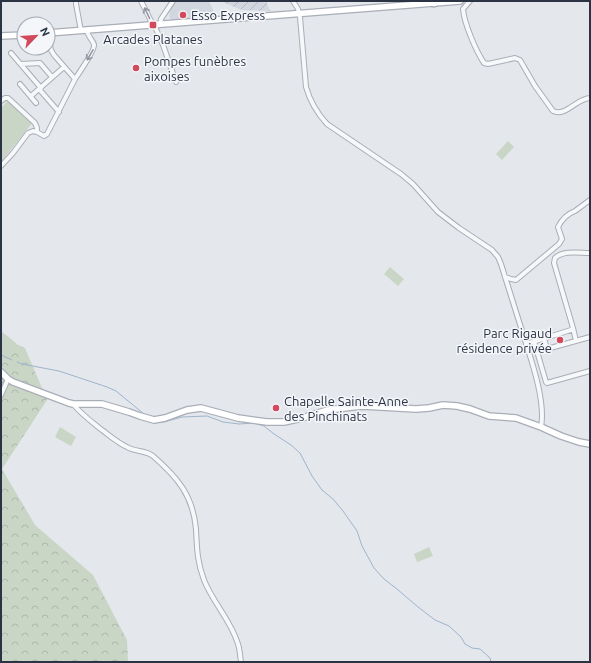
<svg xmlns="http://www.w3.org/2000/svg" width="591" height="663" viewBox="0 0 591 663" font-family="Ubuntu,sans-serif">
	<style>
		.built { fill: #d2d6de }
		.industrial { fill: url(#industrial-furrows) }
		.forest { fill: url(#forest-crowns) }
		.pitch { fill: #c9d6c5 }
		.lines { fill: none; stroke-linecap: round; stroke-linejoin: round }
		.stream { stroke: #9fb4cc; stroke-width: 1 }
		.street-casing { stroke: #a9aeb7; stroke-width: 6 }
		.secondary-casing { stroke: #a9aeb7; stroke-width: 8 }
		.highway-casing { stroke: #8b94a3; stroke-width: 9 }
		.street { stroke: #f7f8fa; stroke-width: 4 }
		.secondary { stroke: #fff; stroke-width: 5.5 }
		.highway { stroke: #fff; stroke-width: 7 }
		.oneway { stroke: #9196a0 }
		.poi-dot { fill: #d1495b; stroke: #f4f6f9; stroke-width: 1.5 }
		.labels { text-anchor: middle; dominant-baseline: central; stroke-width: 3; stroke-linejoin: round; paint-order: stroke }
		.poi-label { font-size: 13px; fill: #2b3445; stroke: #f4f6f9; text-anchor: start }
	</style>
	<defs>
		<pattern id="industrial-furrows" width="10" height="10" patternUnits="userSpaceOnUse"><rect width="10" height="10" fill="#d2d6de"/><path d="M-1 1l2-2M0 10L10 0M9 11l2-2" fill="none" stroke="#b4b8c0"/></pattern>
		<pattern id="forest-crowns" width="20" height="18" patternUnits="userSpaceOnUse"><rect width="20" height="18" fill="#c9d6c5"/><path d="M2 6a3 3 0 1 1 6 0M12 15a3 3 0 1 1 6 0" fill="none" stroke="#adb8ab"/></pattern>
	</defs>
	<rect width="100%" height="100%" fill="#e4e7ec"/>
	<path class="built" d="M175 1H209L216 17 173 21 169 17 170 10Z"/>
	<path class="industrial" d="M220 1H266L270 11 242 10Z"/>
	<path class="forest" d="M1 337 25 348 47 400 2 469 35 525 93 575 127 640 128 662H1Z"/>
	<path class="pitch" d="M8 100 33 122 1 162V108Z
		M508 141 514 147 502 160 496 154Z
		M390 267 404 279 398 286 384 274Z
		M1 331 16 343 15 347 8 354 1 349Z
		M60 427 76 437 71 446 55 437Z
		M429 547 433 556 417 562 414 554Z"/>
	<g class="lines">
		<path class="stream" d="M1 355 12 360
			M17 362 22 364 59 371 107 387 116 391 144 414
			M156 422H164L182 417 207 416 223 422 239 424 254 423 264 426 274 434 291 445 300 453 312 476 322 490 333 499 343 511 357 531 362 546 374 568 384 579 397 589 418 607 435 620 449 626 461 637 465 644 472 648 480 649 490 658 491 662"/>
		<g class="street-casing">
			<path id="street" d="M76 1V4L81 31
				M141 1 153 25
				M293 1 298 9 300 17 306 87C310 101 317 113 327 124L401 174 413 184 438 212 459 228 492 250 498 257 501 264C508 287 516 311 523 334 531 359 546 401 541 427
				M470 1 463 9C464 23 476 51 484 63L488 64 515 58 520 60 535 86 553 111C566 117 577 98 590 98
				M155 24 156 29 163 45 176 82
				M160 24 161 19 173 1
				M11 53 41 88
				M21 64 40 63 52 77
				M75 79C79 73 95 50 94 45 94 41 88 38 87 30
				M20 84 36 103
				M39 89 59 112
				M31 96 64 67
				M1 101 5 98H8L35 123 37 128V132L44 136 47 134 75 79 54 55 51 50 48 33
				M1 166 13 153 28 133 33 131 37 132
				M505 277 511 279 516 280 559 244 562 239 558 227C562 219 567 214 575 211L590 200
				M573 328 576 341
				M544 338 547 349 590 337
				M534 341 546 382 547 383 590 371
				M526 344 571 330 573 328 554 263 555 258C564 250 578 253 590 253
				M1 395 8 379
				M73 404C81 414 92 422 102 430 110 436 118 443 127 447 135 452 146 450 153 456 177 477 193 495 196 529 197 549 197 561 204 580 213 603 231 620 238 644 240 650 240 656 241 662"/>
		</g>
		<g class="secondary-casing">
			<path id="secondary" d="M48 33 460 1
				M1 36 24 35
				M1 372 8 379 13 382 69 403 73 404H102L129 412 140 416 154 420 165 418 187 410 201 408 238 418 267 422H284L302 418 328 410 352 407 363 406 416 409 429 408 443 405 457 406 470 409 489 416 516 418 541 427 561 436 579 442 590 444"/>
		</g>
		<g class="highway-casing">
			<path id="highway" d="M434 3V1"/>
		</g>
		<use href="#street" class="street"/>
		<use href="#secondary" class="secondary"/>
		<use href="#highway" class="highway"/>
	</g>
	<defs><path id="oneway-shaft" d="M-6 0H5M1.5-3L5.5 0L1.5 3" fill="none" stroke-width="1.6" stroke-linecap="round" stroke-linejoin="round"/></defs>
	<g class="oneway">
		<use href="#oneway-shaft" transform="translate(147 13) rotate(-116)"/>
		<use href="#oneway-shaft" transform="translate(90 55) rotate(120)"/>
	</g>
	<g class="poi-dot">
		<circle cx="183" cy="15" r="4"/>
		<rect x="149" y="21" width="8" height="8" rx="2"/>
		<circle cx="136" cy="68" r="4"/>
		<circle cx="560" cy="340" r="4"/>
		<circle cx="276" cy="408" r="4"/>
	</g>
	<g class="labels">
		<g class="poi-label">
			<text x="191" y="15">Esso Express</text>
			<text x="153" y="39" text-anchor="middle">Arcades Platanes</text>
			<text x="144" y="61">Pompes funèbres<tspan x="144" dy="15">aixoises</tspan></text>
			<text x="552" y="333" text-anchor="end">Parc Rigaud<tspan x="552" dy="15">résidence privée</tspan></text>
			<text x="284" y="401">Chapelle Sainte-Anne<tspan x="284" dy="15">des Pinchinats</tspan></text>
		</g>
	</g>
	<rect width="591" height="663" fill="none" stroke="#2b3445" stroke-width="4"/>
	<g transform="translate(36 36) rotate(65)"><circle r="19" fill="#f4f6f9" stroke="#a4a8b1"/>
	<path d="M0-3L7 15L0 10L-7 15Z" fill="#d1495b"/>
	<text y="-6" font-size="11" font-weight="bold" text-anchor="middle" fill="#2b3445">N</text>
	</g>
</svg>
